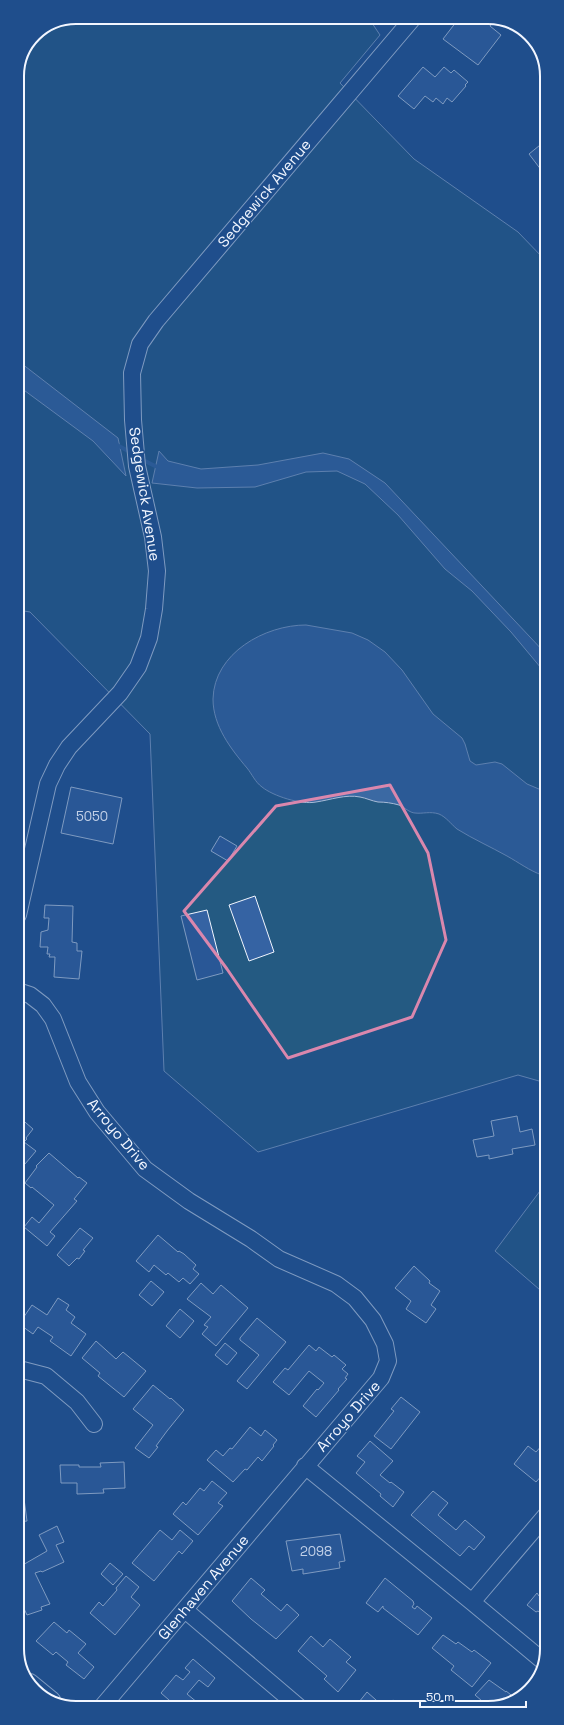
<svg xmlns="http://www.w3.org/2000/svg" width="564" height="1725" viewBox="0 0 564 1725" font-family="'Space Grotesk',sans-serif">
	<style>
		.green { fill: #245a82; stroke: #a8bbd7 }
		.water { fill: #3b69a3; stroke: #a8bbd7 }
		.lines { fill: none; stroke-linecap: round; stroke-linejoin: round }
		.stream { stroke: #3b69a3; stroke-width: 4 }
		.building { fill: #3563a3; stroke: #f2f6ff }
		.minor-casing { stroke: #f2f6ff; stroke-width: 18 }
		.minor { stroke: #1f4e8c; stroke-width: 16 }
		.marked { fill: none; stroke: #da87ad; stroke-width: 3; stroke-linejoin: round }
		.labels { text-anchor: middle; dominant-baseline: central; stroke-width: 3; stroke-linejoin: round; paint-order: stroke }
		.number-label { font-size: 13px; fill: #c3d1e8 }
		.street-label { font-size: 15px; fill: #f2f6ff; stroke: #1f4e8c }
		.rim { fill: none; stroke: #f2f6ff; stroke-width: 2 }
	</style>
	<rect width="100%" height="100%" fill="#1f4e8c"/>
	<path class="green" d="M76 17H368L380 35 340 83 414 159 518 232 545 260 546 1083 518 1075 258 1152 164 1071 150 734 30 612 18 610 17 72 34 34Z
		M546 1183 547 1296 495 1251Z"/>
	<path class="water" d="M17 360 118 438 126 476 93 441 17 385Z
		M159 451 168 461 201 469 258 465 323 453 349 459 385 483 546 654V674L511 632 472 591 445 569 398 515 365 484 337 471 306 472 255 487 197 488 152 483Z
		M306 625 352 633 368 640 385 652 402 670 433 714 462 738 465 744 470 761 476 765 495 762 502 764 527 784 546 792V879L542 875C530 871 518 862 507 856 491 847 473 839 457 829 451 824 446 817 439 814 430 811 423 814 415 813 410 813 404 807 399 805 392 803 385 802 378 802 372 801 366 798 360 797 346 794 330 800 316 802 301 805 273 796 262 787 255 782 252 774 247 768 231 749 213 726 213 699 214 653 265 625 306 625Z"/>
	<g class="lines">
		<path class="stream" d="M115 444 132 453
			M141 459 155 466 160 468"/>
	</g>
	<path class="building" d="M460 17 469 23 473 17H480L483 19 485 17H490L494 21 490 26 501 35 478 65 443 39Z
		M423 67 435 77 444 67 451 73 454 70 468 82 465 85 466 86 452 102 447 98 443 104 436 98 433 102 425 96 414 109 398 96Z
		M545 141V175L529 154Z
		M71 787 122 798 113 844 61 833Z
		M220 836 237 846 228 861 211 851Z
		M255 896 274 952 249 961 229 905Z
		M45 905 73 906 72 942 77 943V951H82L79 979 54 977 55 957H49L50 954H47L48 947H40L41 932 48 930 49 918H44Z
		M207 910 223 973 197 980 181 916Z
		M18 1116 33 1129 26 1138 27 1139 24 1142 36 1151 25 1164 18 1158Z
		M517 1116 520 1132 532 1129 535 1145 512 1149 513 1154 489 1159V1155L477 1157 473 1140 494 1136 491 1121Z
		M49 1153 78 1178 79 1177 87 1183 74 1199 77 1201 50 1232 55 1236 47 1246 24 1227 32 1217 39 1223 54 1205 32 1187 31 1188 25 1183 37 1167 36 1166Z
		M80 1228 93 1238 83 1250 85 1251 79 1259 77 1258 69 1266 57 1255Z
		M158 1235 178 1252 179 1251 184 1254 196 1265 193 1269 199 1274 190 1284 183 1278 179 1282 168 1273 166 1275 154 1265 149 1272 136 1261Z
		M414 1266 430 1281 429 1283 440 1291 431 1305 436 1309 426 1323 406 1309 411 1301 395 1288Z
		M151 1281 164 1292 152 1306 139 1295Z
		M201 1283 213 1294 221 1285 248 1308 216 1346 202 1334 208 1327 204 1325 211 1317 187 1299Z
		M58 1298 69 1305 66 1310 75 1317 71 1323 86 1334 71 1356 50 1341 53 1337 38 1327 33 1334 19 1324 32 1305 47 1315Z
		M180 1309 194 1321 180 1338 166 1326Z
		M257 1318 286 1342 247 1389 237 1381 259 1355 240 1340V1338Z
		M96 1341 116 1359 123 1352 146 1371 124 1397 98 1376 100 1373 82 1358Z
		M225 1343 237 1353 227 1365 215 1355Z
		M309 1345 316 1351 319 1347 332 1357 334 1355 346 1365 342 1369 348 1374 345 1378 347 1379 338 1389 339 1390 316 1417 303 1406 317 1389 318 1390 324 1383 309 1371 289 1395 273 1382 285 1368 288 1370Z
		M153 1385 170 1399 171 1398 184 1410 167 1431 156 1446 158 1447 149 1458 135 1448 153 1425 133 1409Z
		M401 1397 420 1412 391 1449 374 1436 394 1411 391 1409Z
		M19 1402 21 1426H19Z
		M250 1427 261 1436 265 1430 277 1440 273 1445 274 1446 262 1461 258 1457 247 1470 245 1469 233 1482 207 1460 216 1450 223 1456 230 1448 232 1449Z
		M370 1441 393 1461 380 1475 390 1483 391 1482 404 1492 393 1507 380 1496 381 1494 356 1473 365 1462 357 1456Z
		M544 1443 547 1446V1472L545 1474 544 1473 536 1482 514 1464 528 1446 536 1452Z
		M19 1461 27 1521 19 1522Z
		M124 1462 125 1488 103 1489 104 1493 77 1494V1483H61L60 1465H79V1467H101L100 1463Z
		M212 1481 227 1493 218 1503 223 1506 198 1535 173 1514 183 1502 186 1505 200 1488 204 1491Z
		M433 1491 448 1503 438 1515 456 1530 465 1520 485 1537 474 1550 469 1546 460 1556 411 1515Z
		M57 1526 64 1542 56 1545 64 1562 42 1572 41 1571 35 1573 50 1604 41 1607 42 1610 27 1615 19 1598V1564L21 1566 47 1551 39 1535Z
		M160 1530 172 1540 180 1530 193 1541 182 1554 179 1551 154 1581 132 1563Z
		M340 1534 345 1561 339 1562 340 1568 303 1574V1569L292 1571 286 1541Z
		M110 1563 123 1574 113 1585 101 1574Z
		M126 1576 139 1587 131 1597 140 1605 115 1635 90 1613 99 1602 103 1606 117 1590 116 1588Z
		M251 1578 265 1590 261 1594 281 1611 287 1604 299 1615 276 1639 251 1619 232 1601Z
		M385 1578 413 1601 414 1604 412 1607 415 1609 417 1606 432 1618 418 1635 383 1608V1606L378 1612 366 1603Z
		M547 1584V1618L543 1620 540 1618 542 1614 538 1611 536 1612 527 1605 537 1593 539 1596Z
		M54 1622 67 1633 69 1630 86 1644 78 1653 94 1667 84 1679 66 1665 68 1662 56 1652 53 1655 36 1641Z
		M443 1635 456 1644 458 1642 472 1652 474 1650 491 1663 472 1687 451 1670 454 1666 432 1648Z
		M311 1636 323 1647 330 1639 351 1657 346 1662 356 1670 338 1692 324 1679 327 1676 298 1651Z
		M193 1659 215 1678 208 1687 199 1680 187 1694 198 1703 195 1707H177L161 1693 176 1675 183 1680 190 1672 185 1668Z
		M489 1680 506 1692V1691L515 1698 503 1706H488L475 1695Z
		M367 1692 384 1707H355Z
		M393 1700 401 1706 385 1707Z"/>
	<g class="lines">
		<g class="minor-casing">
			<path id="minor" d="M18 915 48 784 57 765 69 747 120 693 138 667 149 638 154 609 157 571 153 537 137 466 133 420 132 373 140 344 156 321 414 17
				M18 991 30 995 43 1005 53 1019 78 1082 97 1112 145 1169 189 1201 251 1239 279 1259 336 1284 355 1298 373 1320 385 1344 388 1361 381 1378 101 1708
				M19 1369 46 1376 77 1402 94 1424
				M305 1466 472 1602 543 1661
				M472 1602 547 1514
				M185 1610 299 1707
				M30 1682 52 1700"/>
		</g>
		<use href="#minor" class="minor"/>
	</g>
	<path d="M0 0H564V1725H0ZM390 785 428 853 446 940 412 1017 288 1058 227 969 184 911 276 806Z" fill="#1f4e8c" fill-opacity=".55" fill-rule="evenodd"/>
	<path class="marked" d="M390 785 428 853 446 940 412 1017 288 1058 227 969 184 911 276 806Z"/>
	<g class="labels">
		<g class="number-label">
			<text x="92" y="816">5050</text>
			<text x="316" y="1551">2098</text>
		</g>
		<g class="street-label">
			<text transform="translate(264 193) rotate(-50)">Sedgewick Avenue</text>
			<text transform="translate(145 494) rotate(81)">Sedgewick Avenue</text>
			<text transform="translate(119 1134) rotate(50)">Arroyo Drive</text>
			<text transform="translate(348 1416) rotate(-49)">Arroyo Drive</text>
			<text transform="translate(203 1587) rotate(-50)">Glenhaven Avenue</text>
		</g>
	</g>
	<path d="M0 0H564V1725H0ZM76 24H488A52 52 0 0 1 540 76V1649A52 52 0 0 1 488 1701H76A52 52 0 0 1 24 1649V76A52 52 0 0 1 76 24Z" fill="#1f4e8c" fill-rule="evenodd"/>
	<path class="rim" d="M76 24H488A52 52 0 0 1 540 76V1649A52 52 0 0 1 488 1701H76A52 52 0 0 1 24 1649V76A52 52 0 0 1 76 24Z"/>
	<path d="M420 1701v6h106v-6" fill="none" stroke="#f2f6ff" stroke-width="2"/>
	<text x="426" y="1701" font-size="12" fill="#f2f6ff" stroke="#1f4e8c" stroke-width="3" paint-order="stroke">50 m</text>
</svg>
